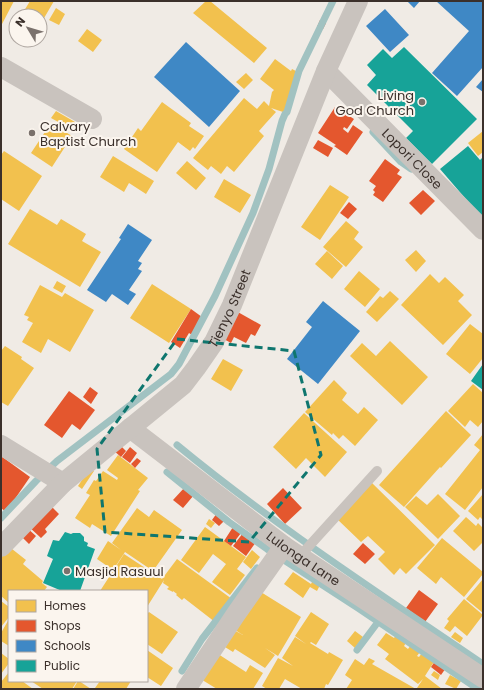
<svg xmlns="http://www.w3.org/2000/svg" width="484" height="690" viewBox="0 0 484 690" font-family="Poppins,sans-serif">
	<style>
		.homes { fill: #f2c14e }
		.shops { fill: #e4572e }
		.schools { fill: #3f88c5 }
		.public { fill: #17a398 }
		.lines { fill: none; stroke-linecap: round; stroke-linejoin: round }
		.stream { stroke: #a1c2c1; stroke-width: 7 }
		.lane { stroke: #c9c3be; stroke-width: 10 }
		.street { stroke: #c9c3be; stroke-width: 20 }
		.marked { fill: none; stroke: #0f766e; stroke-width: 3; stroke-dasharray: 8 5; stroke-linejoin: round }
		.poi-dot { fill: #7a716c; stroke: #fbf5ee; stroke-width: 1.5 }
		.labels { text-anchor: middle; dominant-baseline: central; stroke-width: 4; stroke-linejoin: round; paint-order: stroke }
		.poi-label { font-size: 13px; fill: #3b302b; stroke: #fbf5ee; text-anchor: start }
		.street-label { font-size: 13px; fill: #3b302b; stroke: #fbf5ee }
	</style>
	<rect width="100%" height="100%" fill="#f0ebe5"/>
	<path class="homes" d="M1 1H14L1 26Z
		M30 1H54L40 25V16H21Z
		M206 1H210L267 48 254 63 193 13Z
		M56 8 65 14 59 25 49 20Z
		M87 29 102 40 93 52 78 41Z
		M275 59 291 71 292 69 298 72 286 113 271 108 276 112 266 123 256 115 266 123 259 131 264 136 234 172 227 166 221 174 211 166 208 170 193 158 244 98 257 109 264 101 269 106 272 92 274 90 260 79Z
		M246 73 253 80 244 89 236 82Z
		M162 102 191 123 189 126 204 136 195 149 193 147 190 151 178 142 157 172 124 149 138 128 141 131Z
		M56 111 75 122 71 129 51 118Z
		M51 123 72 136 52 167 31 153Z
		M483 131V152L478 156 468 143Z
		M4 151 42 176 19 211 1 199V155Z
		M113 156 154 181 146 194 129 183 124 192 100 177Z
		M187 161 206 178 196 190 176 173Z
		M224 179 251 195 240 213 214 197Z
		M330 185 349 197 320 240 301 227Z
		M30 209 57 225 61 219 86 234 82 241 101 252 80 287 8 244Z
		M346 221 359 232 354 239 363 247 346 267 323 247Z
		M416 250 426 261 416 272 405 260Z
		M327 251 343 266 332 279 315 264Z
		M359 271 380 289 365 307 344 289Z
		M430 274 439 283 445 277 464 295 458 301 472 315 443 345 401 305Z
		M57 281 66 286 62 293 53 288Z
		M152 284 191 309 169 343 130 318Z
		M40 285 62 297 65 293 94 310 70 352 48 339 41 353 22 342 33 323 27 320 29 317 24 315Z
		M390 291 399 299 377 322 366 312 380 296 383 298Z
		M470 324 483 334V358L470 374 446 354Z
		M390 341 428 377 402 405 350 356 362 343 376 356Z
		M5 346 22 357 21 359 34 368 8 406 1 402V351Z
		M223 359 243 370 231 391 211 379Z
		M334 380 347 393 342 400 358 414 364 407 378 420 355 446 343 435 339 439 333 433 332 435 305 412Z
		M473 384 483 393V421L478 427 470 420 465 427 448 411Z
		M446 411 471 435 441 468 440 467 404 507 379 485Z
		M304 413 347 452 325 477 306 458 296 469 273 447Z
		M483 434V487L465 510 445 494 480 450 474 445Z
		M118 455 148 478 138 490 140 491 111 536 92 524 90 528 75 518 90 495 86 493 94 480 96 481 103 471 117 480 118 478 107 470Z
		M90 468 94 471 82 489 78 486Z
		M371 482 435 545 406 574 400 568 394 575 378 559 385 552 368 536 361 542 336 518Z
		M438 494 460 516 438 539 405 507 416 496 427 505Z
		M483 494V520L480 517 478 520 468 511Z
		M137 508 149 517 154 510 182 530 153 571 125 552 113 570 97 559 108 541 121 550 112 543Z
		M466 517 476 526 478 523 483 528V542L474 551 453 531Z
		M209 519 215 523 211 528 206 524Z
		M205 527 246 557 237 569 245 575 230 595 212 582 226 564 235 571 213 554 199 573 181 560Z
		M442 538 483 572V574L464 597 441 577 436 584 417 568Z
		M7 545 26 560 23 564 43 581 42 583 47 587 44 591H9V603L1 596V553Z
		M252 550 260 557 251 569 243 562Z
		M124 554 162 579 177 559 232 599 215 622 184 598 182 600 176 595 177 594 173 591V592L167 589 169 587 163 583 164 580 147 607V591H100Z
		M293 572 311 584 313 580 320 585 317 591 310 587 303 598 284 584Z
		M483 579V613L466 599Z
		M256 589 301 617 278 656 265 648 275 655 265 668 235 649 233 652 220 644 230 628 243 635 232 628Z
		M464 599 483 615 467 636 455 626 450 632 444 628 449 621 447 619Z
		M1 601 9 607V617L1 627Z
		M149 612 178 632 162 654 147 644V614Z
		M311 612 329 624 316 645 311 642 312 641 308 645 310 643 328 654 329 652 343 660 328 685 326 684 324 689H302L285 679 279 689H267L262 686 278 658 293 666 282 658 295 637 306 644 295 636Z
		M9 619V646L1 641V633Z
		M355 631 363 637 355 648 347 641Z
		M399 631 409 638 404 646 408 649 414 641 423 648 417 656 419 657 425 649 437 657 425 676 442 689H419L417 688 423 679 418 684 385 659 389 654 377 645 386 633 394 638Z
		M455 632 463 638 460 643 451 637Z
		M147 650 173 668 161 686 147 677Z
		M215 652 246 672 250 665 263 673 253 689H217L199 678Z
		M1 653 9 659V663L1 674Z
		M369 658 375 661 372 664 416 689H346L352 680 345 675 355 659 364 665Z
		M434 671 440 675 438 680 431 675Z
		M9 672V681H22L33 689H1V682Z
		M450 675 461 681 456 689 445 684Z
		M31 681H77L72 689H43Z
		M78 681H79L91 689H73Z
		M100 681H131L126 689H96L95 688Z"/>
	<path class="shops" d="M320 20 326 23 323 29 317 27Z
		M335 107 354 119 347 129 344 127 343 129 348 133 353 125 363 132 347 155 334 146 336 145 318 133Z
		M318 140 333 148 328 157 313 148Z
		M385 159 400 170 397 174 402 177 383 202 373 195 375 192 373 190 376 186 369 181Z
		M423 190 435 201 421 215 409 203Z
		M349 202 357 209 348 219 340 213Z
		M191 309 202 317 192 335 189 333 180 348 171 342Z
		M236 311 261 325 255 336 251 334 246 343 234 337 231 343 222 338Z
		M90 387 98 393 91 404 83 397Z
		M69 391 95 410 80 430 72 424 62 438 44 425Z
		M119 444 126 451 121 457 113 450Z
		M130 447 137 453 130 463 122 457Z
		M1 456 30 477 6 512 1 508Z
		M137 458 141 461 135 468 131 464Z
		M185 487 194 495 183 508 173 500Z
		M283 488 302 508 285 524 267 504Z
		M51 506 59 514 45 529 47 532 41 538 27 525Z
		M217 513 225 520 219 526 212 520Z
		M26 527 36 536 29 544 19 534Z
		M233 527 241 533 231 546 224 541Z
		M243 533 256 542 246 556 233 546Z
		M363 543 375 554 365 564 353 554Z
		M419 590 438 604 425 622 406 608Z
		M438 657 448 665 441 675 431 667Z"/>
	<path class="schools" d="M407 1H420L414 8Z
		M436 1H483V67L457 96 432 73 469 31Z
		M385 9 409 35 390 52 366 26Z
		M186 42 240 91 209 127 154 77Z
		M483 79V92L476 87Z
		M128 224 152 240 138 261 142 263 138 269 142 271 129 290 136 294 128 305 112 294 106 302 87 290 121 239 119 238Z
		M323 301 360 331 318 384 287 359 312 327 306 322Z"/>
	<path class="public" d="M404 47 477 119 432 164 406 138 413 131 367 85 376 75 367 65 383 49 392 58Z
		M468 146 480 160 483 157V219L440 169Z
		M483 364V390L471 381Z
		M65 532 71 534 73 533H80L84 537V541L88 543 87 546 95 549 80 591H62L43 583 53 559 47 556 53 540 59 541Z"/>
	<g class="lines">
		<path class="stream" d="M373 132 401 162 411 169
			M177 445C274 525 379 593 483 664
			M167 472 229 522 267 549 358 608 478 689
			M1 518 36 481 57 461 171 374 179 364 215 296 253 213 269 169 282 121 285 114 287 112 299 71 333 1
			M357 650 378 622
			M182 671 202 639 257 568"/>
		<path class="lane" d="M300 556 377 471"/>
		<g class="street">
			<path d="M1 67 92 119"/>
			<path id="s1" d="M326 71 483 230"/>
			<path id="s2" d="M130 428 284 546 483 678"/>
			<path d="M1 445 63 483"/>
			<path id="s3" d="M1 547 63 483 183 385 196 368 214 342 232 305 326 71 358 1"/>
			<path d="M186 689 236 614 284 546"/>
		</g>
	</g>
	<path class="marked" d="M177 339 294 351 321 455 249 542 105 532 97 449Z"/>
	<g class="poi-dot">
		<circle cx="422" cy="102" r="4"/>
		<circle cx="32" cy="133" r="4"/>
		<circle cx="67" cy="571" r="4"/>
	</g>
	<g class="labels">
		<g class="poi-label">
			<text x="414" y="95" text-anchor="end">Living<tspan x="414" dy="15">God Church</tspan></text>
			<text x="40" y="126">Calvary<tspan x="40" dy="15">Baptist Church</tspan></text>
			<text x="75" y="571">Masjid Rasuul</text>
		</g>
		<g class="street-label">
			<text stroke="none"><textPath href="#s1" startOffset="123">Lopori Close</textPath></text>
			<text stroke="none"><textPath href="#s3" startOffset="334">Tienyo Street</textPath></text>
			<text stroke="none"><textPath href="#s2" startOffset="217">Lulonga Lane</textPath></text>
		</g>
	</g>
	<rect width="484" height="690" fill="none" stroke="#3b302b" stroke-width="4"/>
	<rect x="8" y="590" width="140" height="92" fill="#fbf5ee" stroke="#aea6a0"/>
	<rect x="16" y="600" width="20" height="12" fill="#f2c14e" stroke="#aea6a0"/>
	<text x="44" y="610" font-size="12" fill="#3b302b">Homes</text>
	<rect x="16" y="620" width="20" height="12" fill="#e4572e" stroke="#aea6a0"/>
	<text x="44" y="630" font-size="12" fill="#3b302b">Shops</text>
	<rect x="16" y="640" width="20" height="12" fill="#3f88c5" stroke="#aea6a0"/>
	<text x="44" y="650" font-size="12" fill="#3b302b">Schools</text>
	<rect x="16" y="660" width="20" height="12" fill="#17a398" stroke="#aea6a0"/>
	<text x="44" y="670" font-size="12" fill="#3b302b">Public</text>
	<g transform="translate(28 28) rotate(308)"><circle r="19" fill="#fbf5ee" stroke="#aea6a0"/>
	<path d="M0-3L7 15L0 10L-7 15Z" fill="#7a716c"/>
	<text y="-6" font-size="11" font-weight="bold" text-anchor="middle" fill="#3b302b">N</text>
	</g>
</svg>
